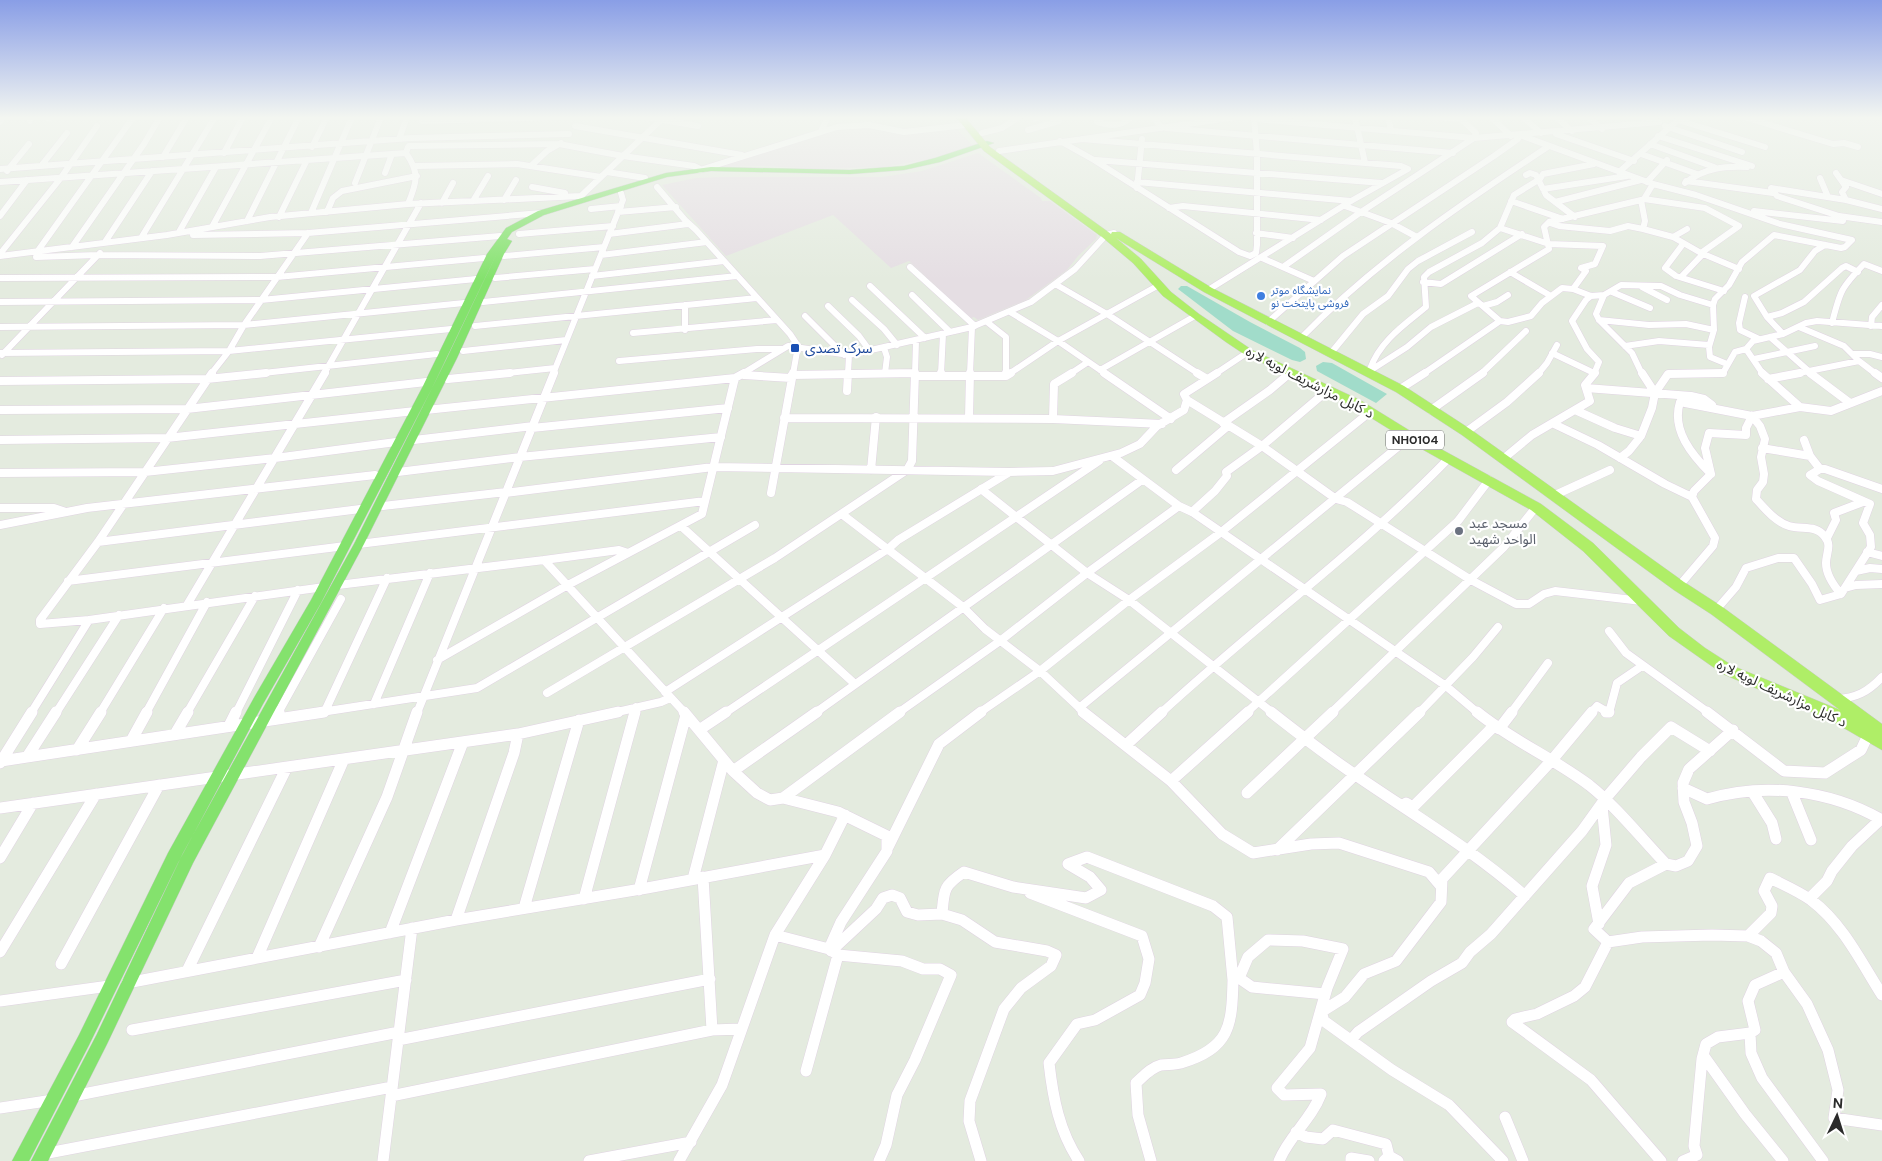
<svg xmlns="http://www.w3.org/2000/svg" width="1882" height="1161" viewBox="0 0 1882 1161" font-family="'DM Sans','Noto Sans Arabic',sans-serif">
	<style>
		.industrial { fill: #e5dee3 }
		.green { fill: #a1dcca }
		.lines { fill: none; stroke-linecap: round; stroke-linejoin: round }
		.minor-far2-casing { stroke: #e0d4e2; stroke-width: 7 }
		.minor-far1-casing { stroke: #e0d4e2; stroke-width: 9 }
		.minor-casing { stroke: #e0d4e2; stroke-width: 12 }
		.major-casing { stroke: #ccc; stroke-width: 1 }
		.highway-casing { stroke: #ccc; stroke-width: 1 }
		.minor-far2 { stroke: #fff; stroke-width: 6 }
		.minor-far1 { stroke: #fff; stroke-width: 8 }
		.minor { stroke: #fff; stroke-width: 11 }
		.major { fill: #84e26d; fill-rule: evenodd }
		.highway { fill: #afee67; fill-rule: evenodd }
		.shop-dot { fill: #3f7fe0; stroke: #fff; stroke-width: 2 }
		.transit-dot { fill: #1a4fb4; stroke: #fff; stroke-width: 2 }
		.worship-dot { fill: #6b7280; stroke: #fff; stroke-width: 2 }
		.labels { text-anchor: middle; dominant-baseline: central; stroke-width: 4.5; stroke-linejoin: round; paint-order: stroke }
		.far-shop-label { font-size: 11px; fill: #366cbe; stroke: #fff; text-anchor: start }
		.shield { fill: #fff; stroke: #6b6b6b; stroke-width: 1 }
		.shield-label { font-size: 12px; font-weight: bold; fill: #2b2b2b }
		.transit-label { font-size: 14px; fill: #164399; stroke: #fff; text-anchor: start }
		.street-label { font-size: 14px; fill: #2b2b2b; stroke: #fff }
		.worship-label { font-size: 14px; fill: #5b616d; stroke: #fff; text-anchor: start }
	</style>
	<rect width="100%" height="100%" fill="#e4ebdf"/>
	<path class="industrial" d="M872 127 904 135 957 129 973 146 931 159 884 167 817 169 761 166 716 167 840 129Z
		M978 153 1041 198 1042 201H1050L1097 235 1096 239 1078 256 1067 270 1026 300 978 320 974 317 971 318 909 261 891 268 833 215 726 256 662 185 696 178 721 177H882L922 171Z"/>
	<path class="green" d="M1181 286H1187L1250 322 1300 348 1305 352 1306 359 1300 362 1292 360 1233 331 1178 289Z
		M1323 362 1332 363 1387 394 1376 403 1317 371 1316 366Z"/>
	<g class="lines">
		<g class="minor-far2-casing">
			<path id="minor-far2" d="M645 117 698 126
				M1153 117 1162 128
				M1355 117 1365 163
				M1388 117 1391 130
				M1434 117 1462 119
				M1491 117 1511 136
				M1523 117 1541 133
				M1556 117 1572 131
				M1588 117 1602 129
				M1744 117 1833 144 1844 143 1858 147
				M49 119 50 117
				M1035 119 1040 117
				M1255 119 1474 138 1659 122
				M30 121 32 117
				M422 121 560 117
				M0 122 2 117
				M1097 122C1112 126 1120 127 1132 117
				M575 126 742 155
				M1665 126 1742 152
				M1166 128 1453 153
				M1028 130 1059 121 1055 117
				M821 131 828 117
				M982 133 1002 128 1019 117
				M1556 134 1634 161
				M1520 135 1653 184 1696 195 1780 224 1852 240 1845 247 1841 248 1774 235 1742 262 1729 285 1715 299 1713 305 1714 330 1709 347 1710 357 1727 364
				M1658 136 1752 166
				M399 139 407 117
				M1082 139 1401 166 1408 169 1351 201 1208 290
				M1060 141 1094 160 1239 252 1250 256 1256 253 1257 245V154L1254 117
				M1650 144 1714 167
				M409 146 559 144 623 156 694 166 700 169
				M312 147 327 117
				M408 147 406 153C420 173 417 182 408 204
				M999 151 1237 117
				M224 153 243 117
				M1641 154 1697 174
				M163 157 187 117
				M1096 160 1382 183
				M532 165 547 151 561 143
				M41 166 67 133
				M416 166 517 164 601 177
				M0 169 411 138 569 134
				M700 170 837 127 869 125 904 132 966 125
				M7 171 29 144
				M607 172 645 178
				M1619 172 1678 120 1765 147
				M385 173 392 154
				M1836 173 1846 187 1842 192 1846 200
				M1526 175 1530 173 1536 175 1546 195 1575 217
				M1820 178 1828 197
				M1841 180 1882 194
				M1686 181 1773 193
				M0 182 406 153
				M1137 182 1351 201
				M1647 182 1667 160
				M355 183 381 117
				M1685 183C1704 168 1724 166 1747 167
				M532 187 565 193
				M657 187 685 220 696 230 790 334 798 346 793 374
				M1137 188 1142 139
				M1543 189 1627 176
				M1644 199 1705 208 1739 226 1701 253
				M504 200 516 180
				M473 201 488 176
				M1511 201 1563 219
				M1555 202 1641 180
				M442 203 453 183
				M1345 206 1391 223 1415 236
				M1169 208 1183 206 1321 220
				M591 209 621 206
				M1882 209 1846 200 1771 188 1777 196 1839 216 1882 222
				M1754 211 1843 221
				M327 212 333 198 342 191 417 176
				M618 212 676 207
				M311 213 352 117
				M0 216 27 180
				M279 217 307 160
				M247 221 299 117
				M1550 223 1559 226 1610 231 1628 226 1643 229 1673 237 1701 253 1739 269
				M212 227 272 117
				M1643 229 1645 221 1641 200 1644 199 1653 184
				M179 232 216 167
				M1256 233 1293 238
				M519 234 613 226
				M609 234 688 224
				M193 235 308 233 541 213
				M1673 237 1687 229
				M141 238 215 117
				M105 242 152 171
				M1683 244 1665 268 1676 276 1724 291
				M72 247 144 144 160 117
				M37 252 132 119
				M0 254 60 179 97 126
				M601 255 707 242
				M0 256 167 235 270 217 408 204 581 196 664 117
				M504 256 604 247
				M36 257 98 255 260 256 500 236
				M1262 258 1314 281
				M910 267 975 326
				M1283 267 1361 212 1474 138 1476 133 1459 117
				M1510 272 1551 296
				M592 276 724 261
				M1681 277 1703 254
				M0 278 277 277 484 258
				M495 278 595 269
				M1423 282 1441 284 1522 234
				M1055 284 1107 314 1199 374
				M870 286 925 338
				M1642 287 1667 300
				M1573 289 1591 296 1604 295 1621 285 1661 286 1680 295 1713 305
				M1612 292 1650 308
				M912 295 950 332
				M1604 295 1596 314 1599 320 1632 353 1642 374
				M1591 296 1586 300 1572 321 1587 349 1599 362 1594 374
				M1745 297 1739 323 1740 330 1759 339
				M852 300 884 329 897 345
				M0 302 261 300 476 279
				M483 302 737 276
				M685 305V330
				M828 306 859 336 870 351
				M1483 306 1497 302 1508 295
				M1010 312 1058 341 1106 374
				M805 316 844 355
				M1767 317 1782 313 1804 302 1842 268 1846 266 1858 272
				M1599 320 1649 325 1686 324 1714 330
				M1500 321 1471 296 1549 249 1544 227 1549 222 1641 200
				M987 322 1006 337V374
				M1268 322 1343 256 1494 156 1518 139 1520 135
				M1832 323C1840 291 1841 288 1864 264L1882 271
				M475 326 757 298
				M1871 326 1872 317 1882 305
				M0 327 244 325 464 303
				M1799 327 1844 346 1859 361 1876 374
				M633 333 777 320
				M1783 334 1767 317 1754 296 1800 270 1815 251 1825 245
				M1770 337 1812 374
				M1301 338C1375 262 1461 204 1549 146
				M1625 346 1659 341 1709 345
				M884 348 887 357 885 373
				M1746 349 1763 374
				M463 351 566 340
				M0 353 229 351 451 329
				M1331 353 1363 314 1388 296 1408 269 1418 261 1472 232
				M1552 353 1594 373
				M1853 354H1870L1882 357
				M2 355 100 253
				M1754 359 1815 346
				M619 361 757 349H782
				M1370 369C1380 341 1404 325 1426 307L1424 277 1429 272 1482 243 1500 228 1514 195 1540 179 1543 174 1594 164
				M1100 370 1195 316
				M1368 372 1407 347 1431 327 1478 303
				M211 374 229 351 244 325 308 233
				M254 374 437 354
				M324 374 421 203
				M498 374 555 368
				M553 374 623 200 621 193
				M742 374 788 346 849 355 972 327 1031 302 1075 269 1106 235 1114 233
				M848 374 849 355
				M863 374 915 373
				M915 374 916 341
				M941 374 943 334
				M970 374 972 327
				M1009 374 1058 341 1159 285
				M1070 374 1088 362
				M1215 374 1248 352
				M1289 374 1291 372
				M1423 374 1500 321 1508 322 1531 316 1542 303 1562 288 1573 289 1586 271 1581 268 1595 264 1603 246 1549 244 1500 228
				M1481 374 1526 331
				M1538 374 1547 363 1557 345
				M1677 374 1723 373 1735 352 1746 349 1753 341 1783 334 1806 323 1817 321 1882 326
				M1794 374 1859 361"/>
		</g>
		<g class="minor-far1-casing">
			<path id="minor-far1" d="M1006 373V376
				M1104 373 1171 419
				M1197 373 1207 379
				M1642 373 1655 393
				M1762 373 1800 407
				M1810 373 1850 403
				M1875 373 1882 378
				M744 375 791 378
				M792 375 915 373
				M916 376H1006L1011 373
				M941 376V373
				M448 379 510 373
				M1768 379 1800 373
				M0 381 207 379 266 373
				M1586 388 1691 396 1704 399 1712 405
				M1400 389 1425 373
				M847 391 848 373
				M1187 400 1262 446 1336 499 1347 502 1471 580 1516 604H1529L1544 594 1555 591 1642 601
				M0 410 187 409 426 382
				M426 410 735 378 744 373
				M1431 410 1483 373
				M1575 410 1615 428 1641 436
				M1752 416 1760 426 1765 439 1761 457 1764 474 1763 482 1757 490 1756 499C1765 509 1776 522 1789 526 1802 530 1816 524 1825 537 1832 545 1826 554 1826 563 1826 575 1834 586 1841 594
				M784 418 1053 419 1162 424
				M969 418 970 373
				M1053 419 1054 384 1072 373
				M1223 423 1270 390 1290 373
				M1554 424 1598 445 1665 484 1692 497
				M532 428 728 408
				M1466 432 1507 402 1539 373
				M0 440 167 438 415 411
				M414 440 533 426
				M1804 440 1810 456 1820 469
				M1762 448 1810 456
				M1112 456 1179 506 1192 512 1446 686 1478 713
				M1620 458 1629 451 1641 436 1652 408 1655 393 1668 374 1723 373
				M1503 459 1532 435 1590 401 1585 385 1595 373
				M871 470 876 417
				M1176 470 1228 426
				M398 472 520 457 721 437
				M0 473 145 472 275 458 396 442
				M1711 474C1692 455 1671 430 1680 402L1752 416 1800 407 1831 411 1882 391
				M1711 474 1705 448 1709 433 1746 435V428L1752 416
				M981 489 1087 573 1129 600 1273 713
				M505 493 713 467 1009 472 1053 471 1121 453 1140 444 1157 426 1184 410 1187 400 1184 394 1217 373
				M771 493 793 373
				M1555 495 1610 470
				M383 506 506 492
				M0 508H54L66 512
				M1192 512 1215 491 1227 476 1226 472 1262 446 1328 390
				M843 515 963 607 985 629 1040 671 1085 713
				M0 525 87 508 375 475
				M681 526 855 684
				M1827 538 1836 520 1834 513 1863 502
				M98 542 360 509
				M359 544 705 501
				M1867 552 1882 556
				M544 560 619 550 628 553
				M1856 571 1870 568 1882 569
				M68 581 345 546
				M338 585 544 560 685 713
				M1679 586 1713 546 1715 538 1692 497 1694 491 1711 474
				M1845 588 1856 585 1882 584
				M187 605 325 373
				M1716 610 1736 587 1746 568 1778 558H1794L1812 584 1820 600 1841 594 1871 547 1870 535 1863 523 1870 504 1818 481 1810 475 1820 469H1825L1882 489
				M89 620 40 624V620L98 542 212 373
				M1609 631 1626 653 1709 713
				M437 660 566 586 702 514 735 378
				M665 692 888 549 898 540 1008 473
				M547 693 775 558 907 470 912 461 915 373
				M1836 699C1856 698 1868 692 1882 677
				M374 704 430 573
				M1079 708 1410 437
				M325 711 387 578
				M31 713 89 620 324 587
				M56 713 119 615
				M100 713 164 608
				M146 713 207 602
				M187 713 255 596
				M236 713 298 590
				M278 713 341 599
				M315 713 477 688 755 525
				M417 713 554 373
				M613 713 661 702 670 698
				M634 713 636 707
				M725 713 1099 461
				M815 713 1142 480
				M898 713 1000 641 1087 573 1179 506
				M979 713 1040 671 1129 600 1220 533 1370 412
				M1161 713C1255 626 1359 551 1448 459
				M1246 713 1458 521 1489 480
				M1331 713 1504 547 1536 507
				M1419 713 1473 657 1498 627
				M1511 713 1548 663
				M1591 713 1597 706 1609 713
				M1609 713 1617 683 1642 666"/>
		</g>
		<g class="minor-casing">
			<path id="minor" d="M684 712 733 771 757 793 770 800 783 798 838 812 887 836V851L841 922 829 949
				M1083 712 1171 781 1222 834 1253 853 1311 844 1339 843 1429 872 1440 885
				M1271 712C1299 734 1327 756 1357 776 1414 815 1473 850 1525 896
				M1477 712C1511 740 1553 758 1589 785 1617 807 1641 838 1666 864
				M1606 712H1609
				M1707 712 1784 771 1825 773 1861 750 1868 735
				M275 719 279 712
				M229 726 236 712
				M1499 729 1512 712
				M699 730 726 712
				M1733 730 1689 769 1683 783 1684 802 1692 823 1697 846 1688 861 1676 866 1666 864 1629 883 1594 929 1608 942 1642 937 1712 935 1748 936 1761 941 1776 953 1784 972 1807 1004 1828 1050 1838 1090 1834 1118 1882 1125
				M175 734 188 712
				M131 741 147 712
				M1126 745 1162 712
				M77 750 101 712
				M27 757 56 712
				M1 761 324 712
				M0 763 32 712
				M733 771 817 712
				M1171 781 1248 712
				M1683 788 1707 799C1765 782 1830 790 1882 820
				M1752 791 1772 823 1776 839
				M1247 793 1333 712
				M1792 793 1811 840
				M783 798 900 712
				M1406 803 1413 807 1494 726
				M0 808 518 734 618 712
				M888 847 939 744 981 712
				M1277 850 1420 712
				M0 858 33 803
				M703 877 712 1030
				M693 879 724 760
				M639 890 686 715
				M1030 893 1142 936 1149 959 1145 983 1140 995 1095 1020 1077 1024 1049 1063C1053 1098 1059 1131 1079 1161
				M1810 898 1827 881 1832 871 1852 846 1881 819
				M584 899 635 712
				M524 908 579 720
				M942 914 962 920 995 942 1047 951 1056 955 1051 966 1021 988 1004 1009 970 1101 969 1121 981 1161
				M456 920 514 753 518 734
				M1599 924 1592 886 1606 845 1602 806
				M390 933 463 742
				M775 935 825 855 845 815
				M1748 936 1771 913 1772 906 1764 891 1770 878C1784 885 1798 891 1811 900 1843 924 1861 962 1882 995
				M1608 942 1585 987 1574 996 1537 1014 1515 1019 1512 1022 1591 1080 1661 1161
				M319 947 387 797 417 712
				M831 951 876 909 883 898 892 895 900 898 907 912 918 915 942 914C944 890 943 886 964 872L1013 887 1086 898 1101 890 1090 877 1068 864 1087 857 1213 906 1227 917 1233 980 1239 978 1248 957 1268 940 1303 941 1343 949 1327 988 1310 1048 1277 1088 1284 1095 1321 1094C1311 1120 1289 1136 1279 1161
				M0 952 96 794
				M838 955 902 961 923 969H940L951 975 915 1060 897 1095 886 1145 879 1161
				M257 958 344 759
				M61 964 159 785
				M187 971 287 767
				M1784 972 1755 985 1748 1001 1755 1030 1750 1033 1751 1053 1762 1078 1823 1161
				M1239 978 1252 987 1325 994
				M127 983 456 920 647 888 825 855
				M0 1001 109 986
				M132 1030 406 980
				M398 1040 710 979
				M1351 1040 1358 1032 1431 981 1462 963 1470 952 1491 934 1582 831 1605 799 1641 757 1671 727 1710 751
				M1703 1055 1745 1114 1783 1161
				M73 1096 399 1032
				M391 1096 712 1030 741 1029
				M0 1108 53 1100
				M1505 1117 1523 1161
				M1296 1132 1306 1137 1323 1139 1333 1130 1386 1144 1389 1156 1384 1161
				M43 1154 392 1087
				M1389 1156 1398 1161
				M383 1161 412 928
				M589 1161 691 1142
				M679 1161 722 1085 775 935 829 949 838 955 806 1071
				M1151 1161 1138 1115 1136 1083C1144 1076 1150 1068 1161 1065 1168 1064 1174 1065 1181 1063 1230 1048 1232 1026 1233 980
				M1351 1161V1158L1369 1161
				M1503 1161 1449 1105 1392 1070 1324 1021 1321 1012 1345 997 1364 974 1396 961 1441 902 1442 879 1552 760 1592 712
				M1683 1161 1697 1155 1694 1146 1702 1059 1706 1044 1718 1037 1750 1033"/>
		</g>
		<g class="major-casing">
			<path id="major" d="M987 141 994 143 940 162 904 170 850 174 711 171 667 177 544 215 512 232 507 239 512 241 504 254 457 358 364 544 193 863 107 1044 48 1161H31L97 1034 183 853 354 544 447 358 499 249 432 388 321 603 263 704 178 863 89 1045 29 1161H12L79 1035 168 853 255 696 311 600 422 388 487 254 506 228 538 211 666 173 711 167 850 170 904 166 935 158Z"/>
		</g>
		<g class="highway-casing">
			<path id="highway" d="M956 117H965L990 147 1111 234 1112 232H1120L1212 288 1404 386 1470 429 1684 582 1721 606 1882 724V750L1830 720 1723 674 1669 636 1583 551 1531 510 1420 448 1352 406 1244 354 1226 342 1163 296 1133 263 1102 237 984 151ZM1116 238 1204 292 1396 392 1462 435 1674 590 1711 614 1840 710 1733 666 1705 648 1679 628 1593 543 1541 504 1428 442 1360 400 1252 350 1199 314 1171 292 1141 259Z"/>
		</g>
		<use href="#minor-far2" class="minor-far2"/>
		<use href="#minor-far1" class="minor-far1"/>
		<use href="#minor" class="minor"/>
		<use href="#major" class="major"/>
		<use href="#highway" class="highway"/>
	</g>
	<linearGradient id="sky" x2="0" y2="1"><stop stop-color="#899ee6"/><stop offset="0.42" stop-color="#f3f6f1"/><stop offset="1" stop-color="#f3f6f1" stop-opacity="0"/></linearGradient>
	<rect width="1882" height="280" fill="url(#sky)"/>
	<circle class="shop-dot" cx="1261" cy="296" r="5"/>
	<rect class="transit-dot" x="790" y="343" width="10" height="10" rx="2.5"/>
	<circle class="worship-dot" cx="1459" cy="531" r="5"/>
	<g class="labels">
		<g class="far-shop-label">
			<text x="1271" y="290">نمایشگاه موتر<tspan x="1271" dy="13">فروشی پایتخت نو</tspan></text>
		</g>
		<rect class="shield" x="1386" y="430.5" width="58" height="19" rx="4"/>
		<g class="shield-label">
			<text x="1415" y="440">NH0104</text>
		</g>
		<g class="transit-label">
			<text x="805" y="348">سرک تصدی</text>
		</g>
		<g class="street-label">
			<text transform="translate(1310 382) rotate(27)">د کابل مزارشریف لویه لاره</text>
			<text transform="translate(1782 693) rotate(25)">د کابل مزارشریف لویه لاره</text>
		</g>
		<g class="worship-label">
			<text x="1469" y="523">مسجد عبد<tspan x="1469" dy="16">الواحد شهید</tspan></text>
		</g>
	</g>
	<g transform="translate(1837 1116) rotate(4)" stroke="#ffffff" stroke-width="4" paint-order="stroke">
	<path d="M0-4L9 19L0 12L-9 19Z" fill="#2b2b2b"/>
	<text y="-8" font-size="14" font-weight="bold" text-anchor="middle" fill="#2b2b2b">N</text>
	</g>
</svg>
